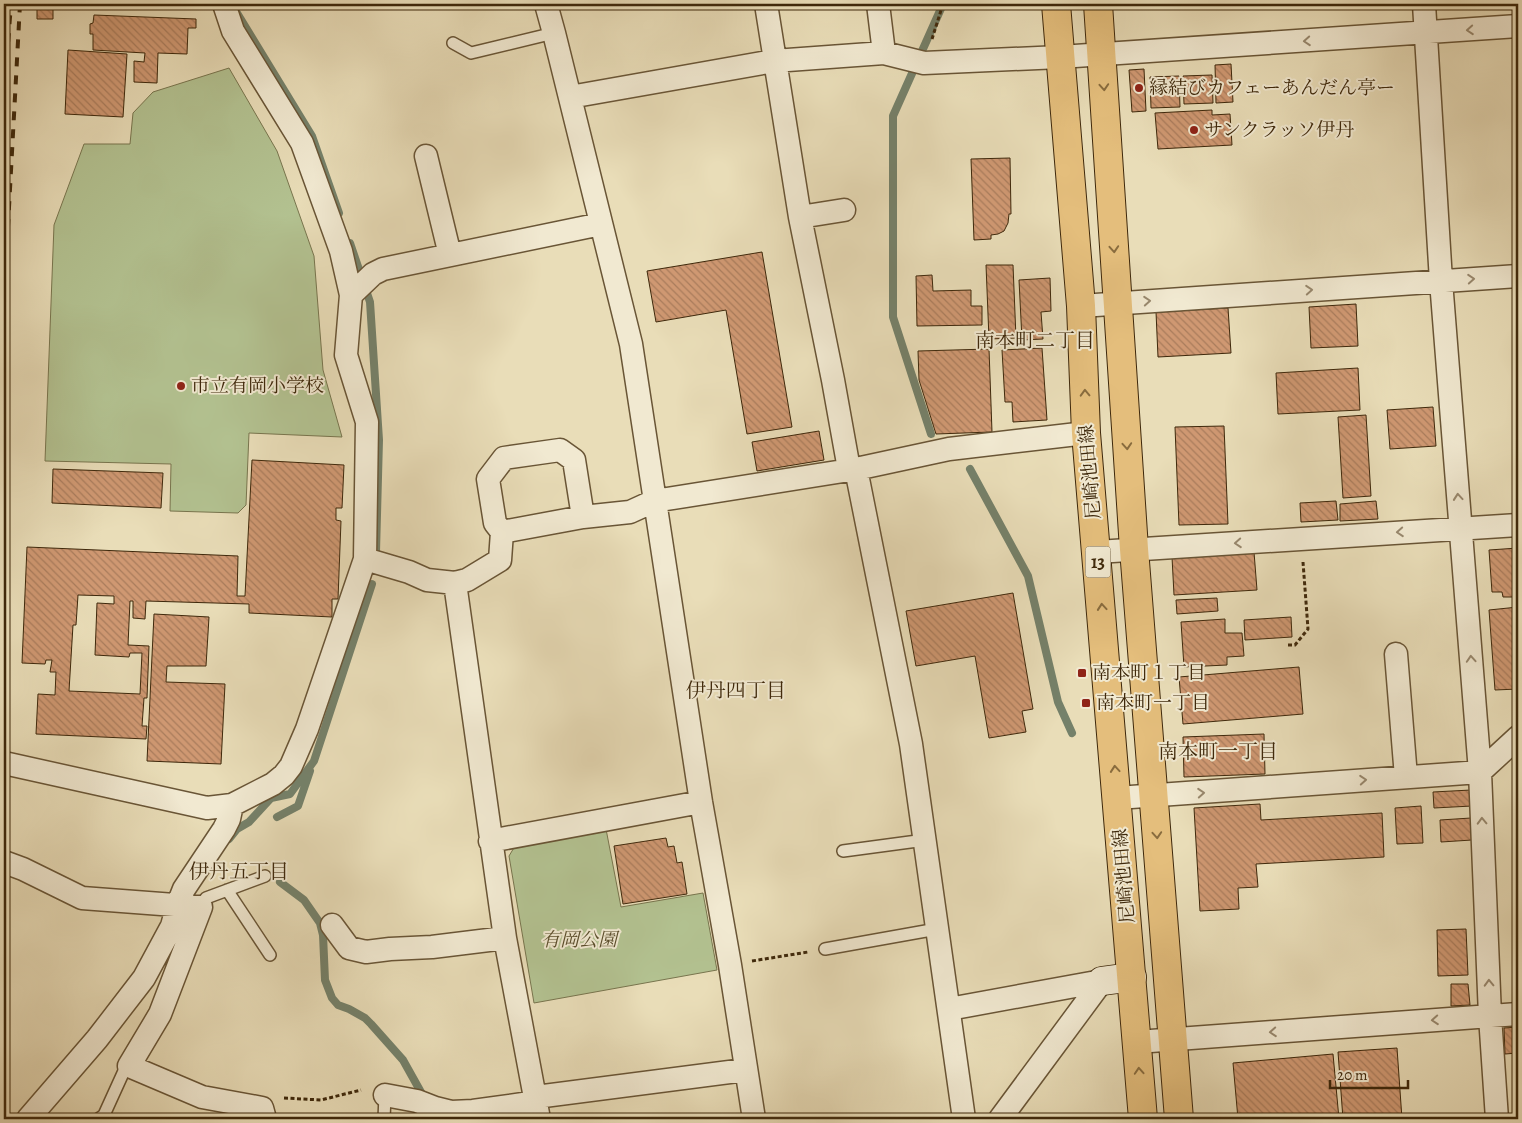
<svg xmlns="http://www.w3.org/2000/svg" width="1522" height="1123" viewBox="0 0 1522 1123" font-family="Alegreya,'Noto Serif JP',serif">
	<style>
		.green { fill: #b3c291; stroke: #78754e }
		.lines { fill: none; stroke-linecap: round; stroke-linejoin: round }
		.stream { stroke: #75816a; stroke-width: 8 }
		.building { fill: url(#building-back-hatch); stroke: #3e280b; fill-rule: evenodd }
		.lane-casing { stroke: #695536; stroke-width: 14 }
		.street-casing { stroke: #695536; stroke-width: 25 }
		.secondary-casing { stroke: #3e280b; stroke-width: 30 }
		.primary-casing { stroke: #3e280b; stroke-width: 30 }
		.path { stroke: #3e280b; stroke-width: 3; stroke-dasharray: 4 2.5; stroke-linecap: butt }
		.lane { stroke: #f1e9d1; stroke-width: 11 }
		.street { stroke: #f1e9d1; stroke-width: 22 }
		.secondary { stroke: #f1e9d1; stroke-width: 28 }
		.primary { stroke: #e4be7c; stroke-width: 28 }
		.rail { stroke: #3e280b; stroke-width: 4; stroke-dasharray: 9 9; stroke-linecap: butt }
		.oneway { stroke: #98886e }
		.oneway2 { stroke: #896c3e }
		.poi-dot { fill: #8f2418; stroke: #f1e9d1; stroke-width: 2 }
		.labels { text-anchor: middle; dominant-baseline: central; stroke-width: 4; stroke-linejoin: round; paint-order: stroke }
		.shield { fill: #f1e9d1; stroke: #746246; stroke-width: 1 }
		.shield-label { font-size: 18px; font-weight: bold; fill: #3e280b }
		.poi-label { font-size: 19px; fill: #3e280b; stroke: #f1e9d1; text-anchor: start }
		.street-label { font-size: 19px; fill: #3e280b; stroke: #f1e9d1 }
		.park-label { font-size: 19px; font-style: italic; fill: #5b4e2c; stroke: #f1e9d1 }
		.neighbourhood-label { font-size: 20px; fill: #3e280b; stroke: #f1e9d1 }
	</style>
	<defs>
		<pattern id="building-back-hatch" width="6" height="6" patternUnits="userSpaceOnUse" patternTransform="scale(1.25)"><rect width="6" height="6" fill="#cf9872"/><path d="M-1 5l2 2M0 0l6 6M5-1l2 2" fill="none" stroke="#a97c5c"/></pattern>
	</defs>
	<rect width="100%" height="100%" fill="#e9ddb8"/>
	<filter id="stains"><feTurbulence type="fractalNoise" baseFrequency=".004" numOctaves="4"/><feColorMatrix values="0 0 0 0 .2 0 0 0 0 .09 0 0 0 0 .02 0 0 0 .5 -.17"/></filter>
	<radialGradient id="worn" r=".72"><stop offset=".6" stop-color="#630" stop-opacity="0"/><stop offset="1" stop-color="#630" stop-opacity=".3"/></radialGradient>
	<path class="green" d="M229 68 277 151 314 256 323 370 342 437 249 433 246 505 238 513 170 511 171 464 45 461 54 225 84 144H130L133 113 153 92Z
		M606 829 621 907 703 893 717 970 534 1003 509 856 515 846Z"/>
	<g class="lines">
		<path class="stream" d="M237 13 312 136 339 213
			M350 243 370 302 379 440 376 552
			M931 434 893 317V116L943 4
			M970 469 1028 576 1058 702 1072 733
			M277 817 298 806 310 771
			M229 839 237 829 249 822 271 798 290 794 314 761 372 584
			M280 882 304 900 320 923 323 935 325 980 332 998 338 1005 349 1009 365 1018 371 1024 403 1060 422 1094"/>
	</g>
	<path class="building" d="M37 4H53V19H37Z
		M94 15 196 19V28H188L187 54 158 53 157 83 134 82V61L144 62 145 53 93 50V34H90V24L93 23Z
		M68 50 127 54 123 117 65 114Z
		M1231 64 1233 102 1216 103 1215 65Z
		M1144 69 1146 111 1132 112 1129 70Z
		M1212 75 1213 103 1184 104 1183 76Z
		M1179 76 1180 107 1151 108 1150 77Z
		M1212 110V115L1230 114 1232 145 1158 149 1155 113Z
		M1010 158 1011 214H1009L1008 223 1004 231 998 234 991 235V239L974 240 971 159Z
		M762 252 792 427 747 434 726 310 656 322 647 271Z
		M986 265H1013L1016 338 989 339Z
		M932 275 933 291 971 290V306H982V325L917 326 916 276Z
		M1050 278 1051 311 1041 312 1043 339 1022 340 1019 280Z
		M1356 304 1358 346 1311 348 1309 307Z
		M1228 308 1231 353 1158 357 1156 312Z
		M1042 348 1047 420 1013 422 1012 402H1005L1002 350Z
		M989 349 992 432 936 434 919 380 918 351Z
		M1358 368 1360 410 1278 414 1276 373Z
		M1433 407 1436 446 1390 449 1387 410Z
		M1366 415 1371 496 1343 498 1338 417Z
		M1224 426 1228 524 1179 525 1175 427Z
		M819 431 824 460 757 471 752 442Z
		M252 460 344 465 342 508H336V520L341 521 338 599H332V617L249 613V604L146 601 145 619 133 618V601H130L128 645 149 646 147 698H144L142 726H147L146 739 36 734 38 694 55 695 56 672H50L52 660H46L45 664 22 663 27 547 238 556 237 596H245ZM78 595 114 596V604L97 603 95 655 129 657 130 653H142L140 694 69 691 73 625H76Z
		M53 469 163 473 161 508 52 503Z
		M1336 501 1338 520 1301 522 1300 503Z
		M1376 501 1378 519 1340 521V504Z
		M1518 548V603H1514L1513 597H1503L1502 592H1492L1489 550Z
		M1254 552 1257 590 1174 595 1172 557Z
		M1013 593 1033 709 1022 711 1026 732 989 738 975 656 916 666 906 611Z
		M1217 598 1218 611 1177 614 1176 600Z
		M1518 607V689L1495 690 1489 610Z
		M154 614 209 617 206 666H167L166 682 225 684 221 764 147 761Z
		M1291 617 1292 637 1245 640 1244 620Z
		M1225 619V633H1242L1244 656 1227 657V665L1184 667 1181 622Z
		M1299 667 1303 714 1183 724 1179 677Z
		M1264 734 1265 774 1184 777 1183 737Z
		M1471 790 1472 806 1434 808 1433 792Z
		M1260 804 1261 820 1382 813 1384 857 1256 864 1258 887 1238 888 1239 909 1200 911 1194 808Z
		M1421 806 1423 843 1397 844 1395 808Z
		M1471 818 1472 840 1441 842 1440 820Z
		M666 838 668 847 674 846 677 863 682 862 687 894 623 904 614 846Z
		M1466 929 1468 975 1438 976 1437 930Z
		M1451 984H1468L1470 1005 1451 1006Z
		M1518 1027V1053L1505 1054 1504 1028Z
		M1397 1048 1402 1119H1343L1338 1052Z
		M1333 1054 1339 1119H1238L1233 1063Z"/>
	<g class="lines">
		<g class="lane-casing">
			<path id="lane" d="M453 43 471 53 554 33
				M843 851 925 840
				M227 890 270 955
				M201 907 206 898 265 876
				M825 949 937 929
				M98 1119 104 1115 124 1071 129 1066
				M384 1119 385 1095"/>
		</g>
		<g class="street-casing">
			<path id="street" d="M224 4 233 31 302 143 341 251 351 295
				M546 4 554 33 631 344 701 802 730 965 754 1119
				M766 4 800 217 833 380 849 469
				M878 4 884 53
				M1424 4 1441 281 1480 772 1490 1016 1497 1119
				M570 97 774 61 884 53 924 63 1060 57 1518 26
				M426 156 450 255
				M800 217 844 210
				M1081 306 1518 276
				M856 469 911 744 964 1119
				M502 532 495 523 488 479 504 458 560 450 574 460 583 517
				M1097 552 1518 525
				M365 559 409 572 427 580 455 583
				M1396 654 1406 777
				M4 763 207 808 232 805 273 784 284 775 291 766 307 729 365 559 367 422 346 355 351 295 373 274 383 269 601 224
				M1117 798 1480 772 1518 737
				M490 841 701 802
				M4 862 23 869 82 898 201 907 160 1014 129 1066 202 1097 262 1108 265 1119
				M332 925 349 948 366 952 390 949 432 947 505 938
				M949 1009 1102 981 1000 1119
				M1137 1042 1518 1014
				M385 1095 417 1101 435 1108 451 1112 473 1111 537 1102
				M536 1097 745 1070
				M28 1119 97 1039 144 978 172 926 178 904 184 889 224 829 229 819 232 805
				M539 1119 505 938 455 583 467 580 500 560 502 532 583 517 630 512 654 501 856 469 949 449 1086 433"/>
		</g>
		<g class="secondary-casing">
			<path id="secondary" d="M1102 981 1132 977"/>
		</g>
		<g class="primary-casing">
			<path id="primary" d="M1056 4 1081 306 1086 433 1143 1119
				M1098 4 1134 549 1179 1119"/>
		</g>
		<path class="path" d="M932 39 943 4
			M1288 645H1295L1308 629 1303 562
			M752 961 808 952
			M284 1098 321 1100 361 1090"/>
		<use href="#lane" class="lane"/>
		<use href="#street" class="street"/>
		<use href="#secondary" class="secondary"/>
		<use href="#primary" class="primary"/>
		<path class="rail" d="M4 96 11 4
			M4 300 20 4"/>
	</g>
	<defs><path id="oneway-chevron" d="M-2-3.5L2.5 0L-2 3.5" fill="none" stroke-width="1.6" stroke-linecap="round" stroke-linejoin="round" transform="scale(1.25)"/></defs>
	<g class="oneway">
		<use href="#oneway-chevron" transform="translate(1470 30) rotate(176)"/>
		<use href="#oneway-chevron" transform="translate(1307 41) rotate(176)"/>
		<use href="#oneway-chevron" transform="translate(1471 279) rotate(-4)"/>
		<use href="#oneway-chevron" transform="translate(1309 290) rotate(-4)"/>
		<use href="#oneway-chevron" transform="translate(1147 301) rotate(-4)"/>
		<use href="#oneway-chevron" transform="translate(1458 497) rotate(-95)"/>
		<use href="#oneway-chevron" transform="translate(1400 532) rotate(176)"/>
		<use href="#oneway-chevron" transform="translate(1238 543) rotate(176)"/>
		<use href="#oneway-chevron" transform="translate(1471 659) rotate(-94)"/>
		<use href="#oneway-chevron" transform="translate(1363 780) rotate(-4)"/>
		<use href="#oneway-chevron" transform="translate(1201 793) rotate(-4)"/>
		<use href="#oneway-chevron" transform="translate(1482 821) rotate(-92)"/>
		<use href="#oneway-chevron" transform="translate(1489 983) rotate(-92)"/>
		<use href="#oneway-chevron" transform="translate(1435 1020) rotate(176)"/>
		<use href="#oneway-chevron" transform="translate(1273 1032) rotate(176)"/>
	</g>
	<g class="oneway2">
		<use href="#oneway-chevron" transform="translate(1104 87) rotate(86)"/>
		<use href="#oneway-chevron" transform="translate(1114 249) rotate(86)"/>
		<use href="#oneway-chevron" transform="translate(1085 393) rotate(-92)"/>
		<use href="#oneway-chevron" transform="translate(1127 446) rotate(86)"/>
		<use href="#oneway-chevron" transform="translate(1102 607) rotate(-95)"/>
		<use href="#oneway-chevron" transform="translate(1115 769) rotate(-95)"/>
		<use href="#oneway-chevron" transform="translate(1157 835) rotate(86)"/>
		<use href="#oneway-chevron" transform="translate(1139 1071) rotate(-94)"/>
	</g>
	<g class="poi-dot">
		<circle cx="1139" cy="88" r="5"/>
		<circle cx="1194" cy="130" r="5"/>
		<circle cx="181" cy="386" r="5"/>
		<rect x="1077" y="668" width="10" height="10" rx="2.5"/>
		<rect x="1081" y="698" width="10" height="10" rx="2.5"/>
	</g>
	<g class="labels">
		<rect class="shield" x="1085.5" y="546.5" width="25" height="31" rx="4"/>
		<g class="shield-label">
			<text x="1098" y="562">13</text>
		</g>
		<g class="poi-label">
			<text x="1149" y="88">縁結びカフェーあんだん亭ー</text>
			<text x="1204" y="130">サンクラッソ伊丹</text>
			<text x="191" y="386">市立有岡小学校</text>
			<text x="1092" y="673">南本町１丁目</text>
			<text x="1096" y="703">南本町一丁目</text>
		</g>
		<g class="street-label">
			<text transform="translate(1090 472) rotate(-95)">尼崎池田線</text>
			<text transform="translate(1124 876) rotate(-95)">尼崎池田線</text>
		</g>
		<g class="park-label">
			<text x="579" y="940">有岡公園</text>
		</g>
		<g class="neighbourhood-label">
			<text x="1035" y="340">南本町二丁目</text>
			<text x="736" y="690">伊丹四丁目</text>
			<text x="1218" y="751">南本町一丁目</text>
			<text x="239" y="871">伊丹五丁目</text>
		</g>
	</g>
	<rect width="1522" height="1123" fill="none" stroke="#e9ddb8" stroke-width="20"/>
	<rect x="5" y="5" width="1512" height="1113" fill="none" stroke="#3e280b" stroke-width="2.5"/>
	<rect x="10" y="10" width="1502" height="1103" fill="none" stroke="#3e280b"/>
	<path d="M1330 1080v8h78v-8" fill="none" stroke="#3e280b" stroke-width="2.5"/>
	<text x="1337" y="1080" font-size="15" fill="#3e280b" stroke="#f1e9d1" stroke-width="4" paint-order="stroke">20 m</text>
	<rect width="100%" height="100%" filter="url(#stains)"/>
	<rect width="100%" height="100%" fill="url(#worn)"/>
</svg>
